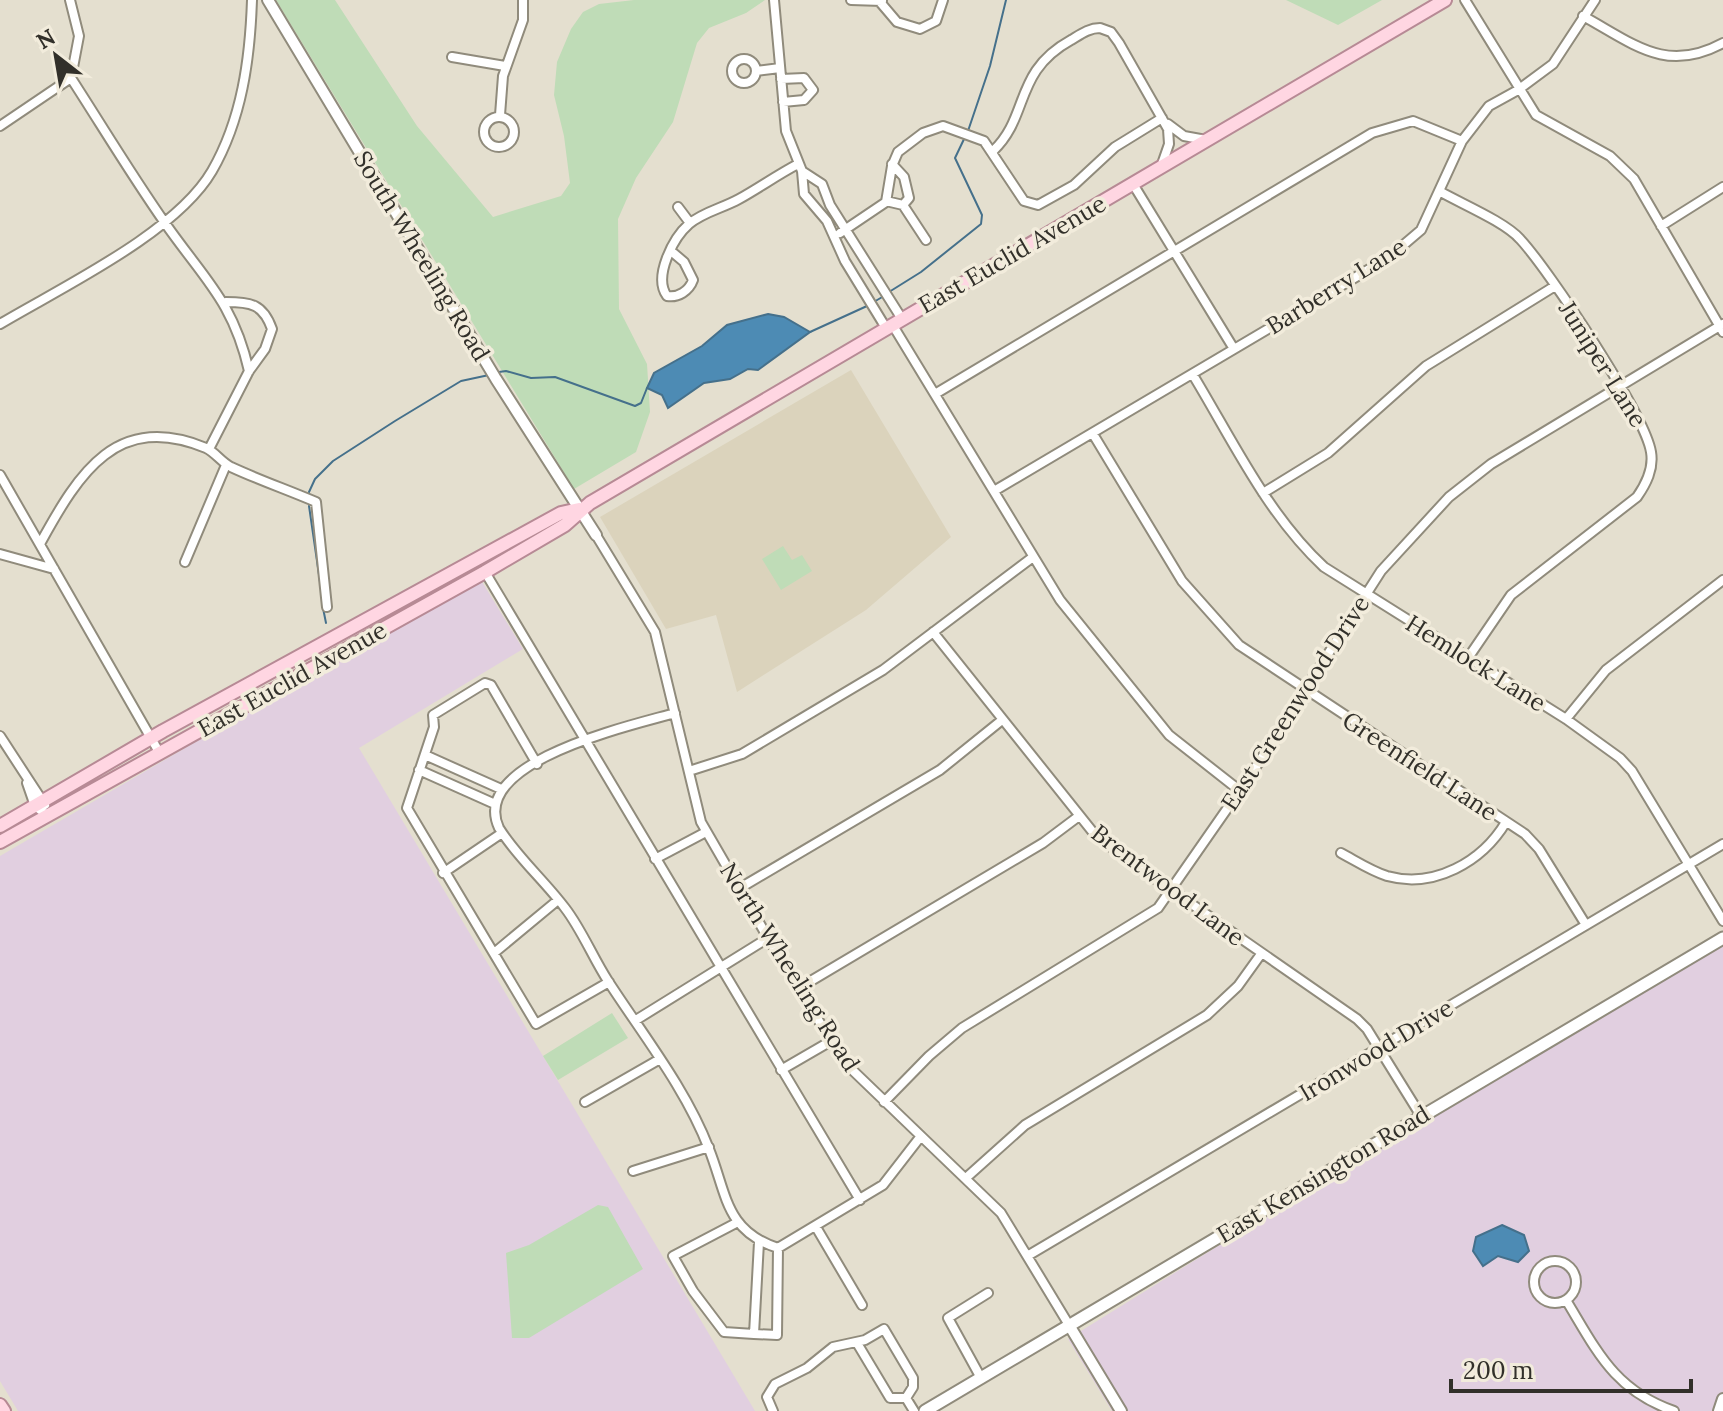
<svg xmlns="http://www.w3.org/2000/svg" width="1723" height="1411" viewBox="0 0 1723 1411" font-family="Lora,serif">
	<style>
		.commercial { fill: #e1cfe0 }
		.built { fill: #dbd3bc }
		.green { fill: #bfdcb7 }
		.water { fill: #4d8bb4; stroke: #45708b; stroke-width: 2 }
		.lines { fill: none; stroke-linecap: round; stroke-linejoin: round }
		.stream { stroke: #45708b; stroke-width: 2 }
		.minor-casing { stroke: #908b7c; stroke-width: 12 }
		.tertiary-casing { stroke: #908b7c; stroke-width: 14 }
		.secondary-casing { stroke: #908b7c; stroke-width: 15 }
		.primary-casing { stroke: #b78a95; stroke-width: 16 }
		.minor { stroke: #fff; stroke-width: 8 }
		.tertiary { stroke: #fff; stroke-width: 10 }
		.secondary { stroke: #fff; stroke-width: 11 }
		.primary { stroke: #ffd6e2; stroke-width: 12 }
		.labels { text-anchor: middle; dominant-baseline: central; stroke-width: 7; stroke-linejoin: round; paint-order: stroke }
		.street-label { font-size: 24px; fill: #32302a; stroke: #f2ecdc }
	</style>
	<rect width="100%" height="100%" fill="#e4dfcf"/>
	<path class="commercial" d="M481 580 523 649 359 748 755 1411H18L0 1381V856L319 670Z
		M1723 943V1411H1112L1068 1339 1318 1184Z"/>
	<path class="built" d="M851 370 951 537 866 610 737 692 716 615 666 629 600 517Z"/>
	<path class="green" d="M276 0H335L417 126 493 217 561 196 570 183 564 136 554 95 557 62 571 29 583 12 599 4 634 0H765L746 13 709 28 697 43 673 122 636 178 618 219 619 309 647 364 650 412 636 452 574 489Z
		M1286 0H1382L1338 25Z
		M783 546 792 560 802 555 812 571 781 590 762 559Z
		M612 1013 628 1038 558 1080 543 1056Z
		M598 1205 608 1207 643 1269 529 1338H512L506 1253 529 1245Z"/>
	<path class="water" d="M768 314 784 317 810 332 758 370 748 369 730 379 704 383 668 408 662 395 647 388 654 373 702 346 727 325Z
		M1502 1225 1524 1235 1529 1251 1518 1262 1498 1256 1483 1266 1473 1251 1476 1237Z"/>
	<g class="lines">
		<path class="stream" d="M968 131 990 66 1006 0
			M889 292 921 272 981 224 982 215 955 158 965 137
			M872 303 884 296
			M810 332 867 306
			M499 372 506 371 531 378 555 377 635 406 641 403 647 388
			M309 492 315 479 333 461 395 421 461 381 489 375
			M309 506 323 602
			M323 608 326 623"/>
		<g class="minor-casing">
			<path id="minor" d="M774 0 786 131 802 171 804 194 827 221 845 261 886 328
				M851 0 882 1
				M1465 0 1536 115 1610 156 1634 179 1723 332
				M880 2 897 22 920 29 936 21 943 0
				M1583 16C1634 44 1666 74 1723 43
				M452 57 505 66
				M732 71a12 12 0 1 1 24 0a12 12 0 1 1-24 0Z
				M756 71 780 68
				M71 78C102 126 132 176 165 223 204 279 233 301 249 371
				M781 79 804 78 813 90 804 100 783 102
				M500 115 503 76 523 20V0
				M484 132a15 15 0 1 1 30 0a15 15 0 1 1-30 0Z
				M1168 124 1184 136 1206 140
				M0 126 71 78 79 36 70 0
				M993 151C1030 116 1013 72 1071 40 1081 34 1089 28 1100 28L1111 32 1119 43 1168 129 1169 144 1161 167
				M802 171 822 184 830 205 902 319
				M1133 184 1234 349
				M1441 192C1462 204 1505 222 1520 239 1549 270 1645 415 1651 452 1654 469 1646 484 1637 497L1511 595 1468 658
				M886 201 903 205 909 198 904 177 892 164
				M903 205 926 240
				M678 207 690 223
				M1661 226 1723 187
				M840 233 886 202 892 166 898 152 923 133 943 126 984 141 1024 201 1038 205 1074 185 1115 147 1162 118
				M671 251 684 262 693 280C689 291 678 298 667 296 653 277 673 238 689 224 703 212 723 208 739 199 759 188 777 175 798 164
				M0 324C62 287 176 233 212 171 242 119 250 59 252 0
				M892 324 1060 600 1169 735 1239 790
				M1193 375C1233 441 1267 514 1324 567L1566 719 1620 758 1632 771 1723 921
				M935 394 1372 133 1413 121 1462 141
				M1093 434 1182 581 1239 645 1525 834 1539 849 1586 925
				M209 449 249 371 265 349 272 329C263 304 251 302 226 302
				M0 475 159 752
				M994 491 1388 258 1421 230 1462 141 1489 106 1518 90 1553 64 1595 0
				M1263 493 1328 453 1426 366 1555 286
				M596 535 655 632 701 822 768 938 844 1062 1001 1213 1069 1325
				M41 542C79 473 117 411 206 448 215 452 221 462 231 467 259 480 288 490 316 502L327 607
				M0 554 54 569
				M185 562 226 465
				M485 572 860 1200
				M933 632 1092 831 1118 853 1357 1019 1367 1029 1421 1116
				M675 713C634 725 468 761 499 828 517 857 544 880 565 908 582 930 593 958 608 981 643 1035 686 1089 709 1149 727 1194 725 1231 778 1248L883 1185 921 1136
				M1566 719 1606 670 1723 580
				M0 736 45 805
				M425 755 501 789
				M537 764 491 685 485 683 433 715 434 727 407 808 536 1024 609 982
				M419 770 495 804
				M689 771 742 754 883 670 1033 557
				M27 783 35 806 47 815
				M1341 853C1356 861 1371 871 1387 876 1434 889 1482 862 1506 822
				M655 859 706 832
				M443 873 502 833
				M740 888 940 770 1002 720
				M494 953 558 900
				M799 988 1043 843 1079 816
				M636 1020 768 938
				M781 1070 831 1041
				M585 1102 660 1059
				M884 1102 929 1056 962 1028 1158 908 1252 773 1381 571 1449 497 1491 464 1723 324
				M633 1171 709 1147
				M967 1177 1025 1125 1207 1015 1238 986 1261 954
				M738 1222 673 1256 693 1291 724 1332 754 1334 759 1242
				M816 1227 862 1305
				M1029 1255 1723 844
				M1534 1282a21 21 0 1 1 42 0a21 21 0 1 1-42 0Z
				M1566 1300C1597 1351 1614 1390 1674 1411
				M754 1334 777 1335 778 1248
				M981 1378 948 1318 988 1293
				M906 1398 914 1411
				M773 1411 767 1397 775 1384 807 1368 833 1347 865 1340 884 1329 913 1378V1387L906 1398H890L857 1343"/>
		</g>
		<g class="tertiary-casing">
			<path id="tertiary" d="M268 0 496 379 596 535
				M1069 1325 1121 1411
				M1719 1411 1723 1399"/>
		</g>
		<g class="secondary-casing">
			<path id="secondary" d="M925 1411 1723 938"/>
		</g>
		<g class="primary-casing">
			<path id="primary" d="M0 826 163 731 561 513 579 509
				M0 842 485 572 565 525 590 503 1445 0
				M0 1405 4 1411"/>
		</g>
		<use href="#minor" class="minor"/>
		<use href="#tertiary" class="tertiary"/>
		<use href="#secondary" class="secondary"/>
		<use href="#primary" class="primary"/>
	</g>
	<g class="labels">
		<g class="street-label">
			<text transform="translate(1012 254) rotate(-30)">East Euclid Avenue</text>
			<text transform="translate(422 256) rotate(59)">South Wheeling Road</text>
			<text transform="translate(1336 286) rotate(-32)">Barberry Lane</text>
			<text transform="translate(1603 364) rotate(58)">Juniper Lane</text>
			<text transform="translate(1476 663) rotate(32)">Hemlock Lane</text>
			<text transform="translate(292 679) rotate(-29)">East Euclid Avenue</text>
			<text transform="translate(1295 703) rotate(-57)">East Greenwood Drive</text>
			<text transform="translate(1420 766) rotate(33)">Greenfield Lane</text>
			<text transform="translate(1168 885) rotate(37)">Brentwood Lane</text>
			<text transform="translate(790 967) rotate(58)">North Wheeling Road</text>
			<text transform="translate(1376 1050) rotate(-31)">Ironwood Drive</text>
			<text transform="translate(1323 1174) rotate(-31)">East Kensington Road</text>
		</g>
	</g>
	<g transform="translate(56 56) rotate(329)" stroke="#f2ecdc" stroke-width="6" paint-order="stroke">
	<path d="M0-6L14 30L0 20L-14 30Z" fill="#32302a"/>
	<text y="-12" font-size="22" font-weight="bold" text-anchor="middle" fill="#32302a">N</text>
	</g>
	<path d="M1451 1379v12h240v-12" fill="none" stroke="#32302a" stroke-width="4"/>
	<text x="1463" y="1379" font-size="24" fill="#32302a" stroke="#f2ecdc" stroke-width="6" paint-order="stroke">200 m</text>
</svg>
